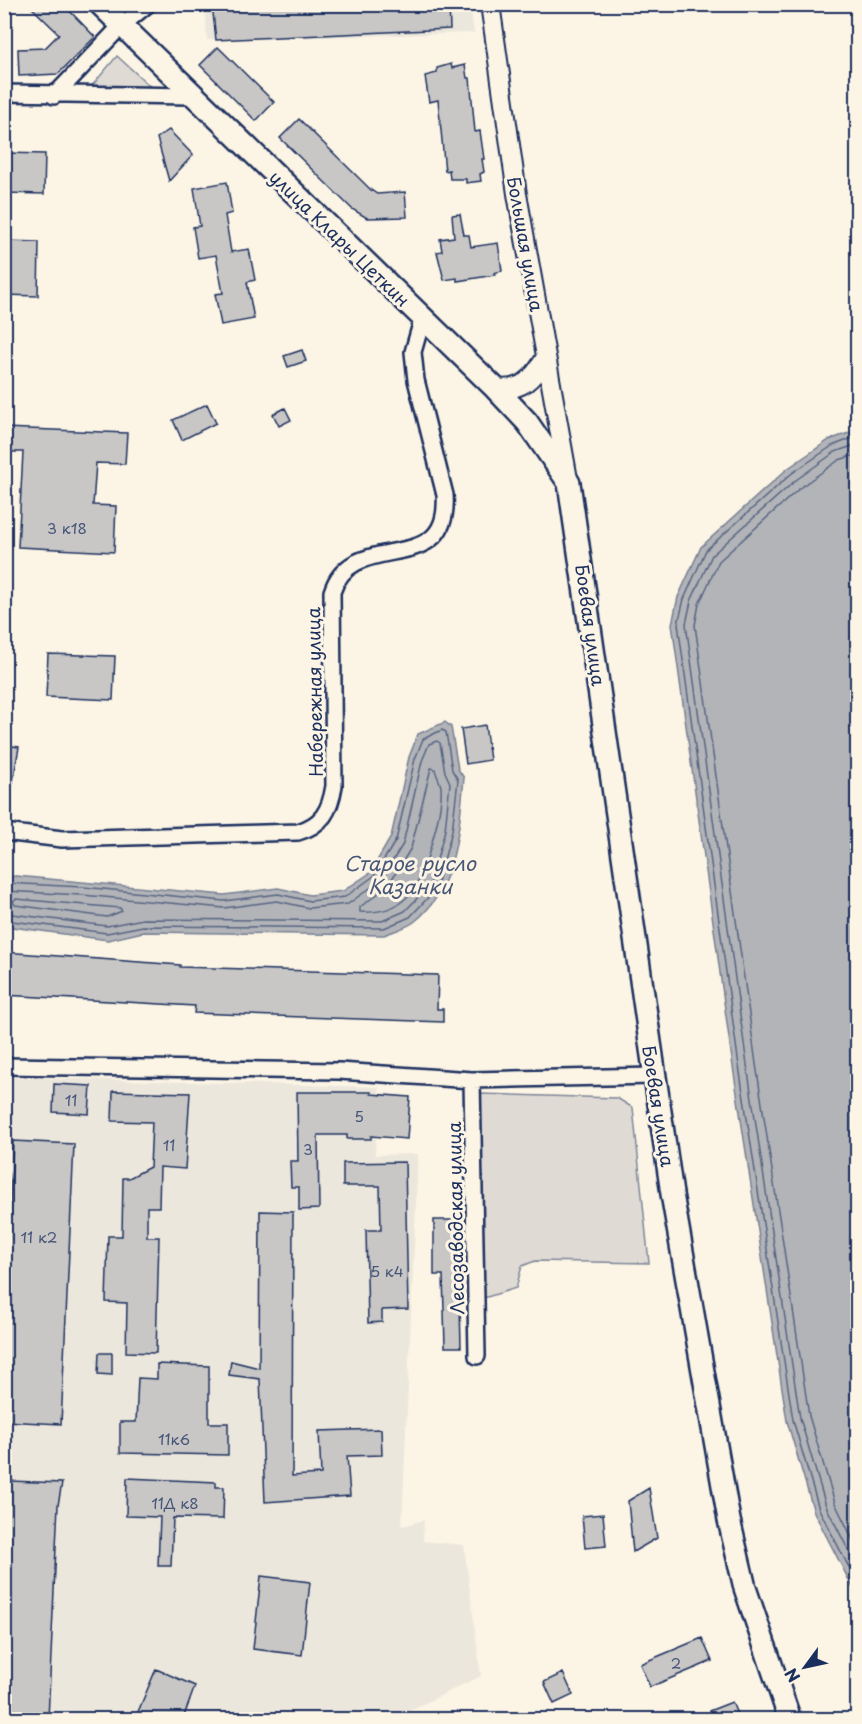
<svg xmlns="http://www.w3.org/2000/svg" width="862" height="1724" viewBox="0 0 862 1724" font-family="'Playpen Sans',sans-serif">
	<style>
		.built { fill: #ece7dc }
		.green { fill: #dfdbd4; stroke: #7d8599; stroke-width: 1.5 }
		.water { fill: #b2b4b8; stroke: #767f94; stroke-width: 1.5 }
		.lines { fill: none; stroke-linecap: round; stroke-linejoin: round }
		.shore { stroke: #576482; stroke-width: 1.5 }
		.building { fill: #c8c7c6; stroke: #1b2f5e; stroke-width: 1.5 }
		.minor-casing { stroke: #1b2f5e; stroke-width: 20 }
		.tertiary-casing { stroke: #1b2f5e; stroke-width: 22 }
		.secondary-casing { stroke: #1b2f5e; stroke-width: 26 }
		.minor { stroke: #fcf5e5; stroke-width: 15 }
		.tertiary { stroke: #fcf5e5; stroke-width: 18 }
		.secondary { stroke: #fcf5e5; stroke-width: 21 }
		.labels { text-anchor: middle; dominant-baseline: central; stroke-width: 6; stroke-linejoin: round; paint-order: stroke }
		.number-label { font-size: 15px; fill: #465578 }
		.street-label { font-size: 18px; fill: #1b2f5e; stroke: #fcf5e5 }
		.water-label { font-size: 20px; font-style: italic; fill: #485779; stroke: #fcf5e5 }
	</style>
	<rect width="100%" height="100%" fill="#fcf5e5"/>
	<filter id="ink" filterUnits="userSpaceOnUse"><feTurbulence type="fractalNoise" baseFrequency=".0167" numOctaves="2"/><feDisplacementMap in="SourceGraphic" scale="12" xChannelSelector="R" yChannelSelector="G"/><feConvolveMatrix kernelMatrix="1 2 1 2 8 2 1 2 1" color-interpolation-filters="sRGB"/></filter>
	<g filter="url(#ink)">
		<path class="built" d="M205 5H470L474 33 207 40Z
			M5 1077 379 1087 375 1155 418 1154 402 1526 424 1520 423 1541 464 1545 481 1676 392 1719 5 1720Z"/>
		<path class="green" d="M117 56 152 88 91 87Z
			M479 1094 617 1098 633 1108 649 1263 535 1261 522 1266 516 1288 484 1298Z"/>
		<path class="water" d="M857 430H858L857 1596 814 1512 787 1421 733 1067 672 624 678 597 701 547 787 469 829 440Z
			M445 722 451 727 458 769 464 778C459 827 457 889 414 922 406 928 394 931 384 935L143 932 108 940 5 926V877L16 876 224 895 278 888 310 895 343 891 370 873 391 837 409 757 418 734Z"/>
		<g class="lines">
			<path class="shore" d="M858 436 832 446 791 474 706 550 684 599 678 624 739 1066 793 1420 819 1509 858 1585
				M858 444 835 452 796 480 712 555 691 601 686 624 747 1065 800 1418 826 1506 858 1569
				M858 454 839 460 801 487 719 561 699 604 695 625 756 1064 809 1416 835 1503 858 1550
				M431 768 435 769C436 775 440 781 441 787 442 804 437 825 432 842 421 882 410 915 360 912V907L387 887 411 848Z
				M4 883 83 887 224 901 278 894 310 901 345 897 374 876 396 840 415 759 423 739 442 730 446 732 452 770 458 780 452 831 436 889 410 917 384 928 143 926 107 933 4 920
				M4 891 82 895 224 908 277 901 309 908 348 904 380 881 403 844 422 761 429 744 437 741 440 743 445 772 450 783 445 830 430 885 405 911 382 921 143 919 107 926 4 913
				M16 899 120 908 122 911 107 917 15 905 13 901Z"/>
		</g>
		<path class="building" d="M28 4H63L95 37 58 74 19 76 18 49 45 48 59 34Z
			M212 4H449L450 29 216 40Z
			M218 47 274 102 256 121 200 65Z
			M451 64 452 68 465 65 467 78H470L475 132 480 131 484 159H482L484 172 480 174 481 181 466 183V179H450L449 170 445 171 438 100 429 102 425 76 437 73V68Z
			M299 119 371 190 377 194 405 192 407 217 367 218 352 209 280 138Z
			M169 130 193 155 169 181 157 138Z
			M4 153 45 154 44 194 4 193Z
			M227 182 232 213 225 215 231 252 249 249 255 280 247 282 254 319 221 325 215 294 223 293 216 255 198 258 193 227 200 226 194 188Z
			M460 214 464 235H469L471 247 498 243 502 271 494 273 495 275 457 281V278L444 280 437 252 442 251 440 239 454 237 452 215Z
			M4 241 39 242 38 296 4 295Z
			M302 350 306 361 288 367 284 356Z
			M207 404 216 423 182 440 173 420Z
			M285 408 291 420 279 426 273 414Z
			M4 428 127 433 125 464 96 463 93 505 116 506 114 552 18 547 23 452H4Z
			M48 654 115 656 113 700 46 697Z
			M485 725 490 760 466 764 461 729Z
			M4 745 19 747 10 799 4 798Z
			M4 952 180 965V967L438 975 437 1009H443V1022L194 1013 195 1006 4 995Z
			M54 1084 91 1086 89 1114 53 1112Z
			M113 1091 190 1093 185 1169 160 1167 159 1207H147V1237H159L156 1353 126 1352 127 1303 106 1302 108 1236H122L123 1178H129L150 1167 152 1122 112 1121Z
			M297 1092H371V1094L410 1097 407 1139 371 1136V1139H347V1135H318L319 1209 299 1210V1187H291L290 1161H298Z
			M13 1141 74 1144 61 1424 4 1421V1328Z
			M405 1162 408 1309 382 1310V1322L368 1323 366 1230H381L380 1186H343V1163Z
			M260 1211 293 1212 292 1476 321 1474 319 1431 381 1429 382 1455 347 1456 350 1496 265 1502 260 1379 229 1375 231 1361 259 1368Z
			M434 1220H458L461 1347H445L443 1275H434Z
			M99 1353H112V1375L98 1374Z
			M157 1364 209 1366V1423H228V1455L120 1453V1422H136L138 1378 157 1379Z
			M127 1478 216 1482V1487H224L223 1519 173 1518 171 1566H158L160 1517 126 1516Z
			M9 1481 62 1483 58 1505 48 1719H4V1595Z
			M649 1488 657 1538 633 1552 628 1501Z
			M603 1514 606 1546 585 1548 582 1516Z
			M261 1576 310 1582 302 1655 253 1649Z
			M702 1638 712 1661 650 1687 640 1664Z
			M156 1669 195 1686 183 1719H135Z
			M563 1673 573 1695 554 1704 544 1682Z
			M732 1702 739 1719H712L709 1711Z"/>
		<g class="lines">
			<g class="minor-casing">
				<path id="minor" d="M4 93 191 96
					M54 96 121 26 148 4
					M4 832 62 839 298 832C322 825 330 811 334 786L332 592C352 526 451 581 445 495L416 380 413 352 423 317
					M4 1066 339 1071 472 1080 654 1076
					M472 1080 477 1356"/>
			</g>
			<g class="tertiary-casing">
				<path id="tertiary" d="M490 4 517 194 568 479
					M495 388C522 392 533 379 546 357"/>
			</g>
			<g class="secondary-casing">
				<path id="secondary" d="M100 4 495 388 527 422 569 483 672 1194 729 1520 745 1588 790 1720"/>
			</g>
			<use href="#minor" class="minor"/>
			<use href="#tertiary" class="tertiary"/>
			<use href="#secondary" class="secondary"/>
		</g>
	</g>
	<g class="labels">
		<g class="number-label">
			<text x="67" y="527">3 к18</text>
			<text x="71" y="1099">11</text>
			<text x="359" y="1115">5</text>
			<text x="169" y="1144">11</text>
			<text x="308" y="1148">3</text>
			<text x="39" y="1236">11 к2</text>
			<text x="387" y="1270">5 к4</text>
			<text x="174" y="1438">11к6</text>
			<text x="175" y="1502">11Д к8</text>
			<text x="676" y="1662">2</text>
		</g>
		<g class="street-label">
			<text transform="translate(340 238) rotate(44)">улица Клары Цеткин</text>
			<text transform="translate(526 244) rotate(80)">Большая улица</text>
			<text transform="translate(591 625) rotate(82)">Боевая улица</text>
			<text transform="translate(314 692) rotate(-91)">Набережная улица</text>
			<text transform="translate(659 1106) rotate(81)">Боевая улица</text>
			<text transform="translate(455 1218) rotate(-91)">Лесозаводская улица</text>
		</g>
		<g class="water-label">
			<text x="410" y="863">Старое русло<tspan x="410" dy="23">Казанки</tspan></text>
		</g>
	</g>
	<rect width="862" height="1724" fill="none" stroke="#fcf5e5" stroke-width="24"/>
	<rect x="12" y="12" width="838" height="1700" fill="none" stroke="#1b2f5e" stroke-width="2" filter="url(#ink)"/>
	<g transform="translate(805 1667) rotate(237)" stroke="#fcf5e5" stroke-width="4.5" paint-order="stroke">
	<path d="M0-4.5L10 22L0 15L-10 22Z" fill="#1b2f5e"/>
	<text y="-9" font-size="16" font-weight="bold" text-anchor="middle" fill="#1b2f5e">N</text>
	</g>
</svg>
